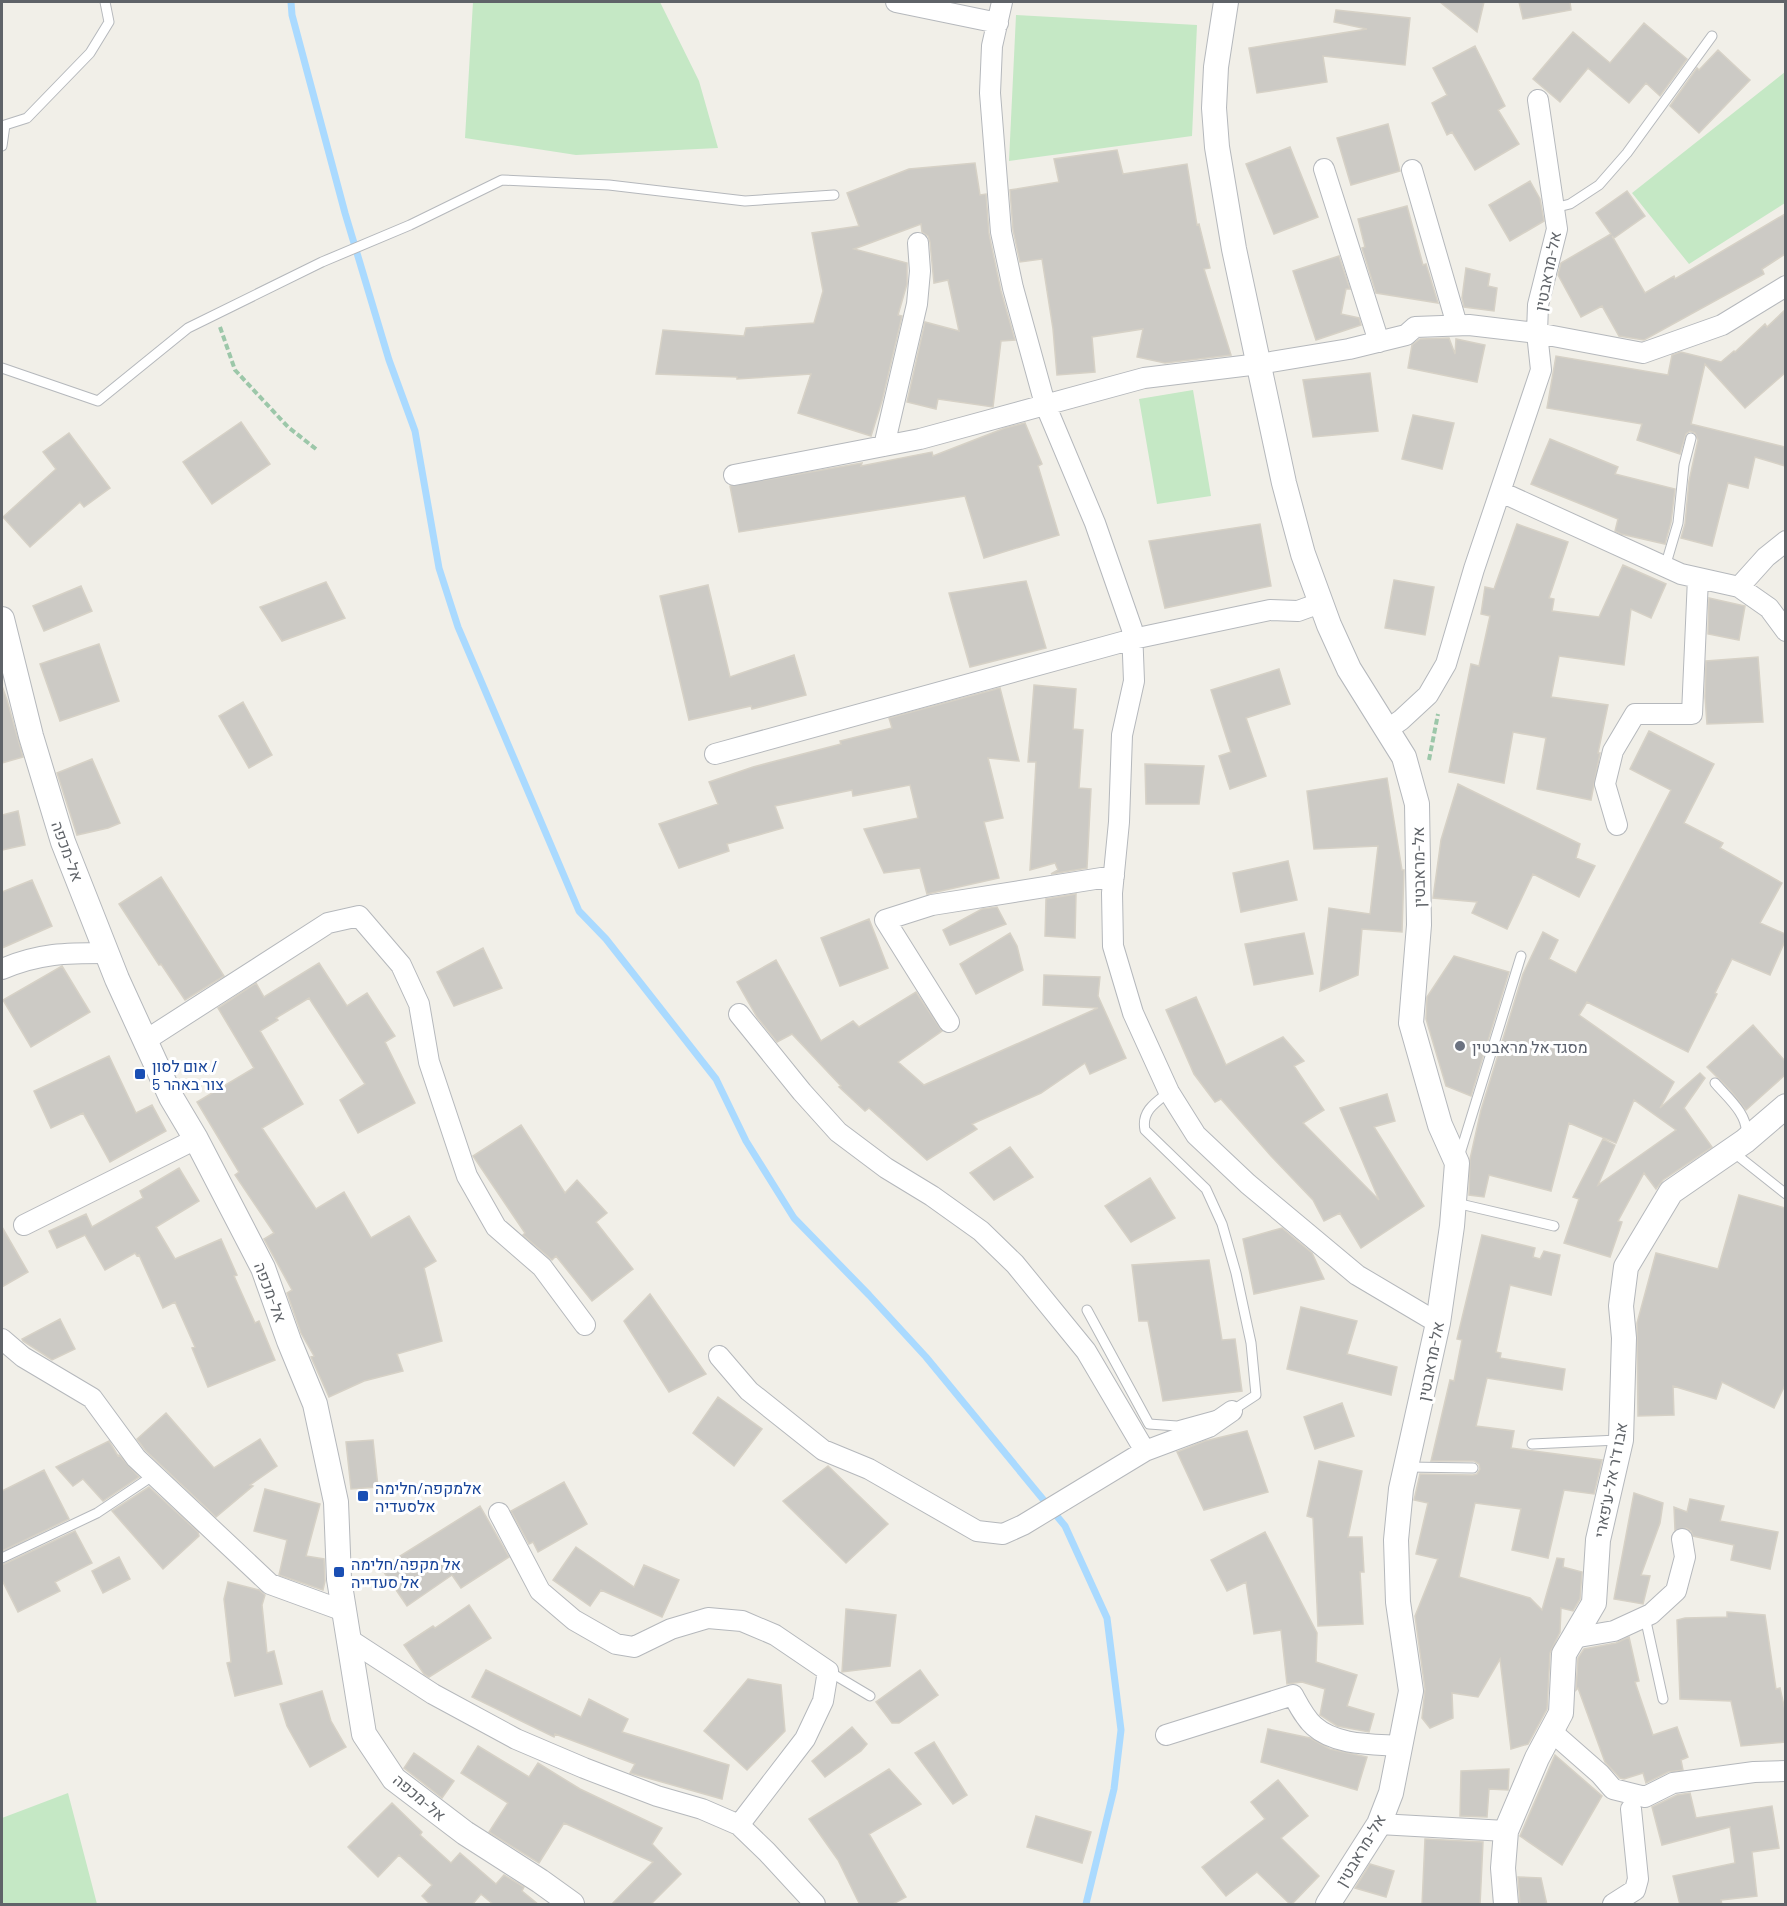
<svg xmlns="http://www.w3.org/2000/svg" width="1787" height="1906" viewBox="0 0 1787 1906" font-family="Barlow,Heebo,sans-serif">
	<style>
		.green { fill: #c5e8c5 }
		.lines { fill: none; stroke-linecap: round; stroke-linejoin: round }
		.stream { stroke: #aadaff; stroke-width: 7 }
		.building { fill: #cccac5; stroke: #d6d1c6; stroke-width: 1.5 }
		.service-casing { stroke: #b5b8bc; stroke-width: 11 }
		.minor-casing { stroke: #b5b8bc; stroke-width: 22 }
		.tertiary-casing { stroke: #b5b8bc; stroke-width: 26 }
		.path { stroke: #9cc7a9; stroke-width: 4; stroke-dasharray: 6 3; stroke-linecap: butt }
		.service { stroke: #fff; stroke-width: 9 }
		.minor { stroke: #fff; stroke-width: 20 }
		.tertiary { stroke: #fff; stroke-width: 24 }
		.worship-dot { fill: #6b7280; stroke: #fff; stroke-width: 2 }
		.transit-dot { fill: #1a4fb4; stroke: #fff; stroke-width: 2 }
		.labels { text-anchor: middle; dominant-baseline: central; stroke-width: 6; stroke-linejoin: round; paint-order: stroke }
		.street-label { font-size: 16px; fill: #5f6368; stroke: #fff }
		.worship-label { font-size: 16px; fill: #5b616d; stroke: #fff; text-anchor: start }
		.transit-label { font-size: 16px; fill: #164399; stroke: #fff; text-anchor: start }
	</style>
	<rect width="100%" height="100%" fill="#f1efe8"/>
	<path class="green" d="M473 2H660L699 81 718 148 576 155 465 138Z
		M1016 15 1197 25 1192 136 1009 161Z
		M1785 72V203L1689 264 1632 193Z
		M1193 390 1211 496 1157 504 1139 399Z
		M68 1793 97 1904H2V1818Z"/>
	<g class="lines">
		<path class="stream" d="M291 2 292 15 345 213 389 360 415 431 439 568 458 627 579 911 606 939 716 1079 746 1141 794 1218 869 1295 926 1357 1065 1526 1107 1618 1121 1730 1114 1789 1086 1904"/>
	</g>
	<path class="building" d="M1440 2H1484L1477 32Z
		M1519 2H1570L1571 10 1523 19Z
		M1336 10 1410 18 1405 65 1323 56 1327 82 1257 93 1249 48 1367 29 1334 22Z
		M1644 23 1687 59 1660 96 1646 83 1629 103 1588 68 1560 102 1533 79 1573 32 1610 63Z
		M1475 46 1505 106 1498 110 1519 144 1475 170 1452 132 1447 135 1432 103 1447 95 1433 68Z
		M1718 50 1750 80 1699 133 1670 106 1697 68 1699 70Z
		M1388 124 1400 171 1351 185 1337 138Z
		M1290 147 1318 217 1274 234 1246 164Z
		M1117 150 1123 174 1187 164 1197 225 1199 224 1210 268 1204 269 1231 355 1165 363 1137 357 1143 329 1092 337 1095 372 1057 375 1053 329 1042 259 1020 262 1013 230 1010 190 1059 182 1054 159Z
		M975 163 980 195 986 194 989 234 1001 291 1015 340 1001 341 993 407 938 399 936 409 907 402 925 322 959 331 948 280 934 283 930 242 928 236 922 232 921 224 854 249 907 263V284L898 315 902 316 882 401 871 436 798 413 811 374 737 379V377L656 374 663 330 744 336 746 328 814 323 823 291 812 233 859 226 847 193 909 169Z
		M1530 181 1540 199 1544 221 1510 241 1489 205Z
		M1627 191 1645 216 1614 238 1612 236 1645 293 1674 276 1675 279 1785 214V254L1762 269 1764 274 1644 340 1619 336 1602 306 1581 317 1558 275 1561 263 1611 234 1596 213Z
		M1407 206 1423 265 1426 264 1438 303 1376 293 1362 248 1365 247 1358 219Z
		M1339 256 1350 289H1346L1341 314 1359 318 1361 325 1316 340 1293 271Z
		M1466 268 1490 274 1488 286 1497 288 1494 311 1464 307 1462 298Z
		M1785 310V373L1745 408 1705 364 1691 424 1785 447V466L1755 457 1748 488 1728 483 1712 546 1681 538 1685 524 1689 481 1698 440 1695 433 1690 431 1686 434 1680 454 1637 440 1642 424 1547 408 1556 356 1668 375 1672 355 1681 352 1721 362 1734 351 1735 352 1765 324 1767 327Z
		M1449 338 1455 354 1456 339 1485 345 1477 382 1408 368 1412 345 1420 339Z
		M1370 373 1378 431 1313 437 1303 380Z
		M1413 415 1454 423 1442 469 1402 459Z
		M241 422 270 464 212 504 183 462Z
		M1025 423 1042 464 1038 466 1059 535 984 558 965 496 739 532 730 486 862 463 861 466 932 452 933 456 1005 428Z
		M69 433 110 488 84 507 80 502 30 547 3 517 56 469 43 452Z
		M1550 439 1618 467 1615 474 1675 489 1671 522 1665 544 1621 534 1615 531 1618 519 1531 484Z
		M1260 524 1271 586 1165 608 1149 541Z
		M1517 524 1568 542 1549 598 1554 599 1552 611 1599 617 1623 565 1666 584 1651 618 1631 609 1624 665 1559 656 1551 697 1608 705 1598 753H1600L1591 800 1537 789 1546 738 1513 732 1504 783 1449 772 1471 664 1479 666 1490 616 1481 614 1485 587 1494 589Z
		M1394 580 1434 587 1425 635 1385 628Z
		M1026 581 1046 648 970 667 949 593Z
		M326 582 345 618 282 641 260 607Z
		M708 585 730 677 794 655 806 695 752 709 751 706 689 720 660 596Z
		M81 586 92 611 44 631 33 606Z
		M1709 598 1745 606 1739 640 1708 634Z
		M99 644 119 701 60 721 40 664Z
		M1758 657 1763 722 1707 724 1705 697 1706 661Z
		M1279 669 1290 704 1246 718 1266 776 1230 789 1219 756 1231 752 1211 690Z
		M1034 685 1076 689 1073 729 1083 730 1079 788 1091 789 1087 868 1051 874 1058 870 1055 863 1030 870 1036 762H1028Z
		M2 686 7 700 23 757 2 763Z
		M1000 688 1019 761 988 758 1003 818 984 822 999 878 927 894 920 868 884 873 864 829 918 818 910 785 853 796 852 790 775 806 783 828 727 844 729 851 679 868 659 824 718 804 709 782 753 767 841 744 840 741 892 728 889 718Z
		M243 702 272 755 249 768 219 716Z
		M1649 731 1714 764 1684 823 1723 843 1720 848 1782 883 1760 923 1785 934V941L1770 975 1732 959 1715 993 1717 994 1688 1052 1587 1002 1579 1015 1674 1082 1660 1108 1700 1073 1705 1078 1684 1108 1712 1147 1663 1180 1656 1189 1644 1173 1618 1221 1622 1222 1610 1257 1564 1243 1579 1199 1573 1197 1603 1139 1615 1145 1598 1185 1676 1130 1634 1100 1616 1143 1569 1123 1551 1191 1489 1175 1484 1197 1469 1195 1470 1159 1481 1110 1523 974 1543 932 1558 940 1549 959 1576 973 1671 790 1630 769Z
		M92 759 120 823 108 828 77 835 57 773Z
		M1145 764 1204 766 1199 804H1146Z
		M1387 778 1402 870H1404L1402 932 1362 929 1358 975 1320 991 1329 908 1370 914 1378 846 1314 849 1307 791Z
		M1458 784 1580 844 1576 858 1595 866 1579 897 1533 874 1507 929 1472 913 1477 902 1433 898 1441 840Z
		M18 811 25 845 2 850V815Z
		M1288 861 1297 900 1241 912 1233 873Z
		M161 877 224 976 185 1000 161 964 159 965 119 904Z
		M32 880 52 926 2 948V892Z
		M1076 894 1075 938 1045 936 1046 899Z
		M997 907 1006 924 950 945 943 930 982 909Z
		M869 919 888 968 840 986 821 938Z
		M1010 933 1017 946 1023 970 976 994 960 964Z
		M1304 933 1313 974 1254 985 1245 944Z
		M483 948 502 988 454 1006 437 972Z
		M1454 956 1509 972 1471 1096 1446 1086 1426 1019 1427 997Z
		M776 960 821 1041 853 1021 859 1027 916 992 942 1031 898 1062 924 1085 1098 1008 1043 1005 1044 975 1100 977 1098 996 1126 1058 1090 1074 1085 1063 1041 1093 972 1124 977 1129 927 1160 869 1108 865 1111 839 1087 841 1086 792 1034 777 1042 757 1017 737 982Z
		M319 963 347 1006 367 993 395 1036 385 1042 415 1103 358 1133 340 1100 365 1084 309 998 276 1018 278 1020 260 1031 303 1104 262 1128 316 1209 344 1192 371 1238 409 1216 436 1261 424 1268 442 1341 397 1354 403 1371 364 1381 329 1397 311 1357 314 1356 301 1333 287 1293 292 1290 264 1239 274 1233 235 1175 239 1172 197 1102 254 1068 218 1008 256 983 264 997Z
		M62 966 90 1012 31 1047 3 1000Z
		M1196 997 1226 1065 1283 1037 1304 1061 1294 1066 1324 1110 1303 1123 1379 1200 1340 1108 1387 1094 1395 1121 1374 1127 1424 1206 1361 1248 1340 1213 1324 1221 1313 1200 1271 1156 1221 1099 1215 1102 1194 1074 1166 1010Z
		M1753 1025 1785 1061V1075L1746 1110 1730 1090 1707 1067Z
		M109 1056 136 1113 152 1105 166 1131 110 1162 83 1113 51 1128 34 1091Z
		M521 1125 565 1193 577 1180 607 1213 596 1222 633 1269 592 1301 556 1256 552 1260 523 1235 525 1233 473 1156Z
		M1010 1147 1033 1177 994 1200 970 1173Z
		M179 1168 199 1201 156 1227 175 1259 221 1239 237 1275 234 1276 255 1323 259 1321 275 1360 208 1387 192 1348 195 1347 175 1302 163 1308 139 1255 137 1256 135 1253 105 1270 85 1235 57 1248 49 1231 86 1214 92 1227 143 1198 140 1191Z
		M1150 1178 1175 1218 1131 1242 1105 1206Z
		M1739 1195 1785 1208V1385L1774 1408 1722 1382 1716 1399 1673 1386 1674 1415 1638 1416 1637 1323 1656 1253 1718 1269Z
		M2 1227 28 1272 2 1287Z
		M1282 1228 1312 1253 1324 1279 1254 1294 1243 1239Z
		M1482 1235 1535 1248 1533 1257 1540 1259 1544 1251 1560 1255 1551 1295 1510 1285 1496 1352 1501 1353 1500 1358 1565 1369 1562 1390 1487 1378 1476 1426 1514 1431 1511 1448 1602 1460 1594 1494 1564 1490 1548 1558 1512 1550 1521 1509 1475 1503 1459 1577 1530 1598 1542 1610 1557 1558 1564 1559 1563 1567 1582 1572 1580 1599 1573 1611 1561 1608 1560 1632 1550 1653 1547 1709 1528 1744 1511 1749 1500 1659 1478 1697 1452 1693 1453 1718 1430 1728 1422 1718 1425 1689 1415 1616 1438 1559 1416 1554 1428 1503 1414 1500 1420 1474 1473 1475 1477 1474 1480 1469 1479 1464 1474 1461H1431L1450 1380 1454 1381 1462 1340 1457 1339Z
		M1209 1260 1222 1340 1235 1339 1242 1391 1163 1401 1148 1321H1139L1132 1265Z
		M650 1294 706 1374 669 1392 624 1321Z
		M1301 1307 1357 1321 1347 1354 1397 1367 1391 1395 1287 1369Z
		M60 1319 75 1349 52 1360 23 1341 22 1339Z
		M718 1397 762 1429 734 1466 693 1433Z
		M1342 1403 1354 1436 1315 1449 1304 1417Z
		M166 1413 214 1468 260 1439 277 1466 250 1485 253 1486 216 1517 145 1450 137 1439Z
		M1247 1431 1268 1492 1204 1510 1177 1452 1205 1441Z
		M373 1440 378 1487 351 1489 346 1442Z
		M109 1441 118 1456 119 1455 139 1477 103 1501 83 1479 73 1486 56 1467Z
		M1319 1461 1362 1471 1348 1537H1362L1364 1572H1360L1363 1624 1318 1626 1313 1518 1307 1516Z
		M828 1466 888 1524 846 1563 783 1501Z
		M44 1470 69 1519 2 1551V1491Z
		M564 1482 587 1524 538 1552 533 1542 529 1544 511 1511Z
		M149 1487 198 1532 199 1536 163 1569 112 1511Z
		M265 1489 320 1504 306 1556 324 1559 325 1581 323 1590 279 1575 287 1540 254 1531Z
		M1634 1493 1663 1503 1660 1523 1641 1575 1650 1576 1643 1604 1614 1599Z
		M1690 1499 1724 1506 1720 1521 1778 1532 1770 1569 1731 1560 1734 1545 1693 1536 1691 1531 1686 1528 1675 1530 1674 1507 1687 1512Z
		M480 1506 509 1557 461 1588 452 1575 407 1606 381 1568Z
		M75 1531 92 1563 55 1582 60 1591 18 1612 2 1580V1565Z
		M1265 1532 1317 1633 1316 1662 1357 1675 1347 1706 1374 1714 1369 1732 1337 1726 1320 1715 1325 1689 1302 1682 1287 1684 1281 1630 1254 1634 1246 1582 1227 1591 1211 1560Z
		M576 1547 634 1587 644 1565 679 1580 662 1617 601 1590 590 1606 553 1580Z
		M119 1557 130 1579 103 1593 92 1571Z
		M228 1582 259 1590 265 1595 262 1605 267 1653 274 1651 282 1684 235 1696 227 1663 231 1662 224 1599Z
		M469 1605 491 1638 429 1677 424 1674 404 1645 433 1626 435 1628Z
		M846 1609 896 1615 890 1666 842 1672Z
		M1727 1612 1765 1615 1776 1689 1780 1688 1785 1710V1742L1741 1746 1731 1701 1680 1699 1677 1620 1685 1618 1727 1617Z
		M1629 1637 1639 1681 1635 1682 1653 1735 1677 1727 1688 1757 1681 1760 1683 1770 1668 1772 1646 1783 1643 1773 1624 1779 1620 1778 1605 1762 1578 1688 1576 1690 1578 1658 1584 1649 1616 1643Z
		M486 1670 581 1717 589 1699 628 1719 622 1732 729 1765 722 1799 630 1773 635 1764 555 1734 554 1737 472 1697Z
		M920 1670 938 1695 899 1723H892L876 1702Z
		M748 1679 781 1685 785 1731 747 1770 704 1731Z
		M322 1691 331 1721 346 1747 310 1767 287 1726 280 1704Z
		M852 1727 867 1744 861 1751 825 1777 812 1761Z
		M1268 1729 1310 1738 1330 1749 1367 1757 1357 1790 1261 1762Z
		M934 1742 967 1795 953 1804 915 1753Z
		M478 1746 529 1777 538 1763 580 1789 662 1828 652 1844 681 1874 650 1905H611L653 1862 564 1823 539 1863 489 1832 508 1803 461 1773Z
		M414 1753 454 1781 442 1798 404 1768Z
		M1555 1755 1602 1796 1562 1865 1520 1836Z
		M889 1769 921 1804 869 1834 906 1897 891 1905H860L838 1860 809 1819Z
		M1509 1769 1508 1790 1489 1789 1487 1817 1460 1816 1461 1771Z
		M1278 1780 1308 1816 1281 1838 1319 1876 1291 1905 1257 1872 1226 1896 1202 1867 1265 1819 1251 1802Z
		M1690 1793 1696 1818 1772 1806 1779 1848 1752 1852 1757 1896 1721 1900 1722 1905H1680L1673 1876 1735 1863 1730 1827 1662 1845 1652 1807 1677 1795Z
		M392 1803 422 1832 420 1835 451 1863 460 1853 496 1884 504 1875 524 1887 522 1891 539 1905H494L481 1894 472 1905H431L422 1896 432 1885 399 1855 378 1877 348 1847Z
		M1036 1816 1091 1832 1082 1863 1027 1847Z
		M1425 1839 1483 1842 1480 1905H1422Z
		M1370 1864 1394 1871 1386 1897 1355 1888Z
		M1518 1877 1541 1878 1547 1905H1520Z"/>
	<g class="lines">
		<g class="service-casing">
			<path id="service" d="M2 146 5 125 27 118 90 53 109 22 105 2
				M1554 208 1570 204 1599 185 1627 153 1712 36
				M2 368 98 401 188 328 322 262 410 225 502 180 609 185 745 201 834 195
				M1665 567 1678 523 1684 465 1691 438
				M1715 1083C1727 1097 1749 1115 1746 1135
				M1169 1092C1156 1102 1141 1111 1145 1130L1206 1189 1222 1224 1236 1273 1251 1343 1256 1395 1230 1412
				M1733 1152 1786 1194
				M1459 1157 1521 956
				M1456 1203 1554 1226
				M1087 1310 1149 1424 1177 1426 1217 1415
				M1532 1444 1618 1440
				M1407 1467 1473 1468
				M2 1558 97 1513 154 1475
				M1645 1617 1663 1699
				M828 1671 870 1696"/>
		</g>
		<g class="minor-casing">
			<path id="minor" d="M896 2 998 23
				M1002 2 992 46 990 93 1001 232 1013 288 1045 404 1095 523 1132 629 1134 681 1122 735 1119 822 1112 893 1113 946 1133 1013 1169 1092 1196 1135 1248 1184 1357 1275 1438 1323
				M1324 169 1379 342
				M1412 170 1457 325
				M884 446 917 304 920 271 918 243
				M734 475 920 439 1144 378 1259 364 1349 349 1406 335 1415 327 1469 325 1537 333 1643 353 1722 325 1786 286
				M1501 492 1681 574 1739 587 1769 608 1786 631
				M1739 587 1766 557 1786 541
				M1388 729 1401 720 1428 695 1446 664 1474 569 1541 370 1537 333 1538 305 1557 229 1538 100
				M715 754 1133 639 1270 610 1298 611 1320 603
				M1617 825 1605 784 1613 751 1635 714H1692L1698 578
				M2 969C40 953 66 953 106 953
				M739 1014 802 1092 838 1132 886 1168 932 1196 981 1231 1015 1264 1086 1351 1145 1451
				M949 1022 885 920 932 905 1114 876
				M146 1040 328 923 359 916 401 965 419 1004 429 1062 467 1176 496 1227 542 1267 585 1325
				M24 1225 196 1139
				M2 1339 23 1357 92 1398 136 1458 270 1584 344 1611
				M719 1356 749 1391 823 1450 869 1469 977 1531 1003 1534 1023 1525 1145 1451 1209 1427 1232 1411
				M499 1513 540 1591 574 1620 616 1644 634 1647 671 1629 708 1618 742 1621 775 1635 828 1671 823 1701 805 1739 739 1825
				M1573 1638 1614 1631 1651 1614 1676 1591 1685 1557 1682 1539
				M350 1640 433 1694 516 1739 584 1768 657 1796 702 1809 739 1825 767 1852 815 1904
				M1551 1731 1600 1774 1613 1789 1645 1797 1673 1783 1754 1772 1786 1771
				M1166 1735 1293 1695C1299 1706 1305 1718 1314 1726 1336 1746 1374 1744 1401 1746
				M1379 1824 1506 1831
				M1613 1904 1635 1890 1638 1879 1631 1809"/>
		</g>
		<g class="tertiary-casing">
			<path id="tertiary" d="M1226 2 1216 67 1214 108 1217 147 1234 249 1284 483 1303 554 1329 625 1349 669 1404 757 1417 804 1419 925 1411 1023 1440 1125 1457 1163 1452 1226 1438 1323 1401 1489 1396 1540 1398 1602 1411 1691 1391 1793 1379 1824 1328 1904
				M2 619 31 736 63 842 117 979 171 1097 196 1139 263 1268 289 1341 315 1404 336 1502 339 1579 364 1734 394 1779 465 1833 540 1881 572 1904
				M1506 1904 1503 1868 1506 1831 1537 1758 1561 1713 1564 1654 1594 1603 1598 1540 1621 1440 1624 1338 1621 1306 1626 1267 1671 1192 1745 1141 1786 1106"/>
		</g>
		<path class="path" d="M220 327 235 370 288 427 316 449
			M1429 760 1438 714"/>
		<use href="#service" class="service"/>
		<use href="#minor" class="minor"/>
		<use href="#tertiary" class="tertiary"/>
	</g>
	<circle class="worship-dot" cx="1460" cy="1046" r="6"/>
	<g class="transit-dot">
		<rect x="134" y="1068" width="12" height="12" rx="3"/>
		<rect x="357" y="1490" width="12" height="12" rx="3"/>
		<rect x="333" y="1566" width="12" height="12" rx="3"/>
	</g>
	<g class="labels">
		<g class="street-label">
			<text transform="translate(1547 271) rotate(-79)">אל-מראבטין</text>
			<text transform="translate(68 851) rotate(70)">אל-מכפה</text>
			<text transform="translate(1418 867) rotate(-91)">אל-מראבטין</text>
			<text transform="translate(271 1292) rotate(69)">אל-מכפה</text>
			<text transform="translate(1430 1361) rotate(-79)">אל-מראבטין</text>
			<text transform="translate(1610 1480) rotate(-79)">אבו ד'ר אל-ע'פארי</text>
			<text transform="translate(420 1797) rotate(40)">אל-מכפה</text>
			<text transform="translate(1360 1850) rotate(-59)">אל-מראבטין</text>
		</g>
		<g class="worship-label">
			<text x="1472" y="1046">מסגד אל מראבטין</text>
		</g>
		<g class="transit-label">
			<text x="152" y="1065">אום לסון /<tspan x="152" dy="18">צור באהר 5</tspan></text>
			<text x="375" y="1487">אלמקפה/חלימה<tspan x="375" dy="18">אלסעדיה</tspan></text>
			<text x="351" y="1563">אל מקפה/חלימה<tspan x="351" dy="18">אל סעדייה</tspan></text>
		</g>
	</g>
	<rect width="1787" height="1906" fill="none" stroke="#5f6368" stroke-width="6"/>
</svg>
